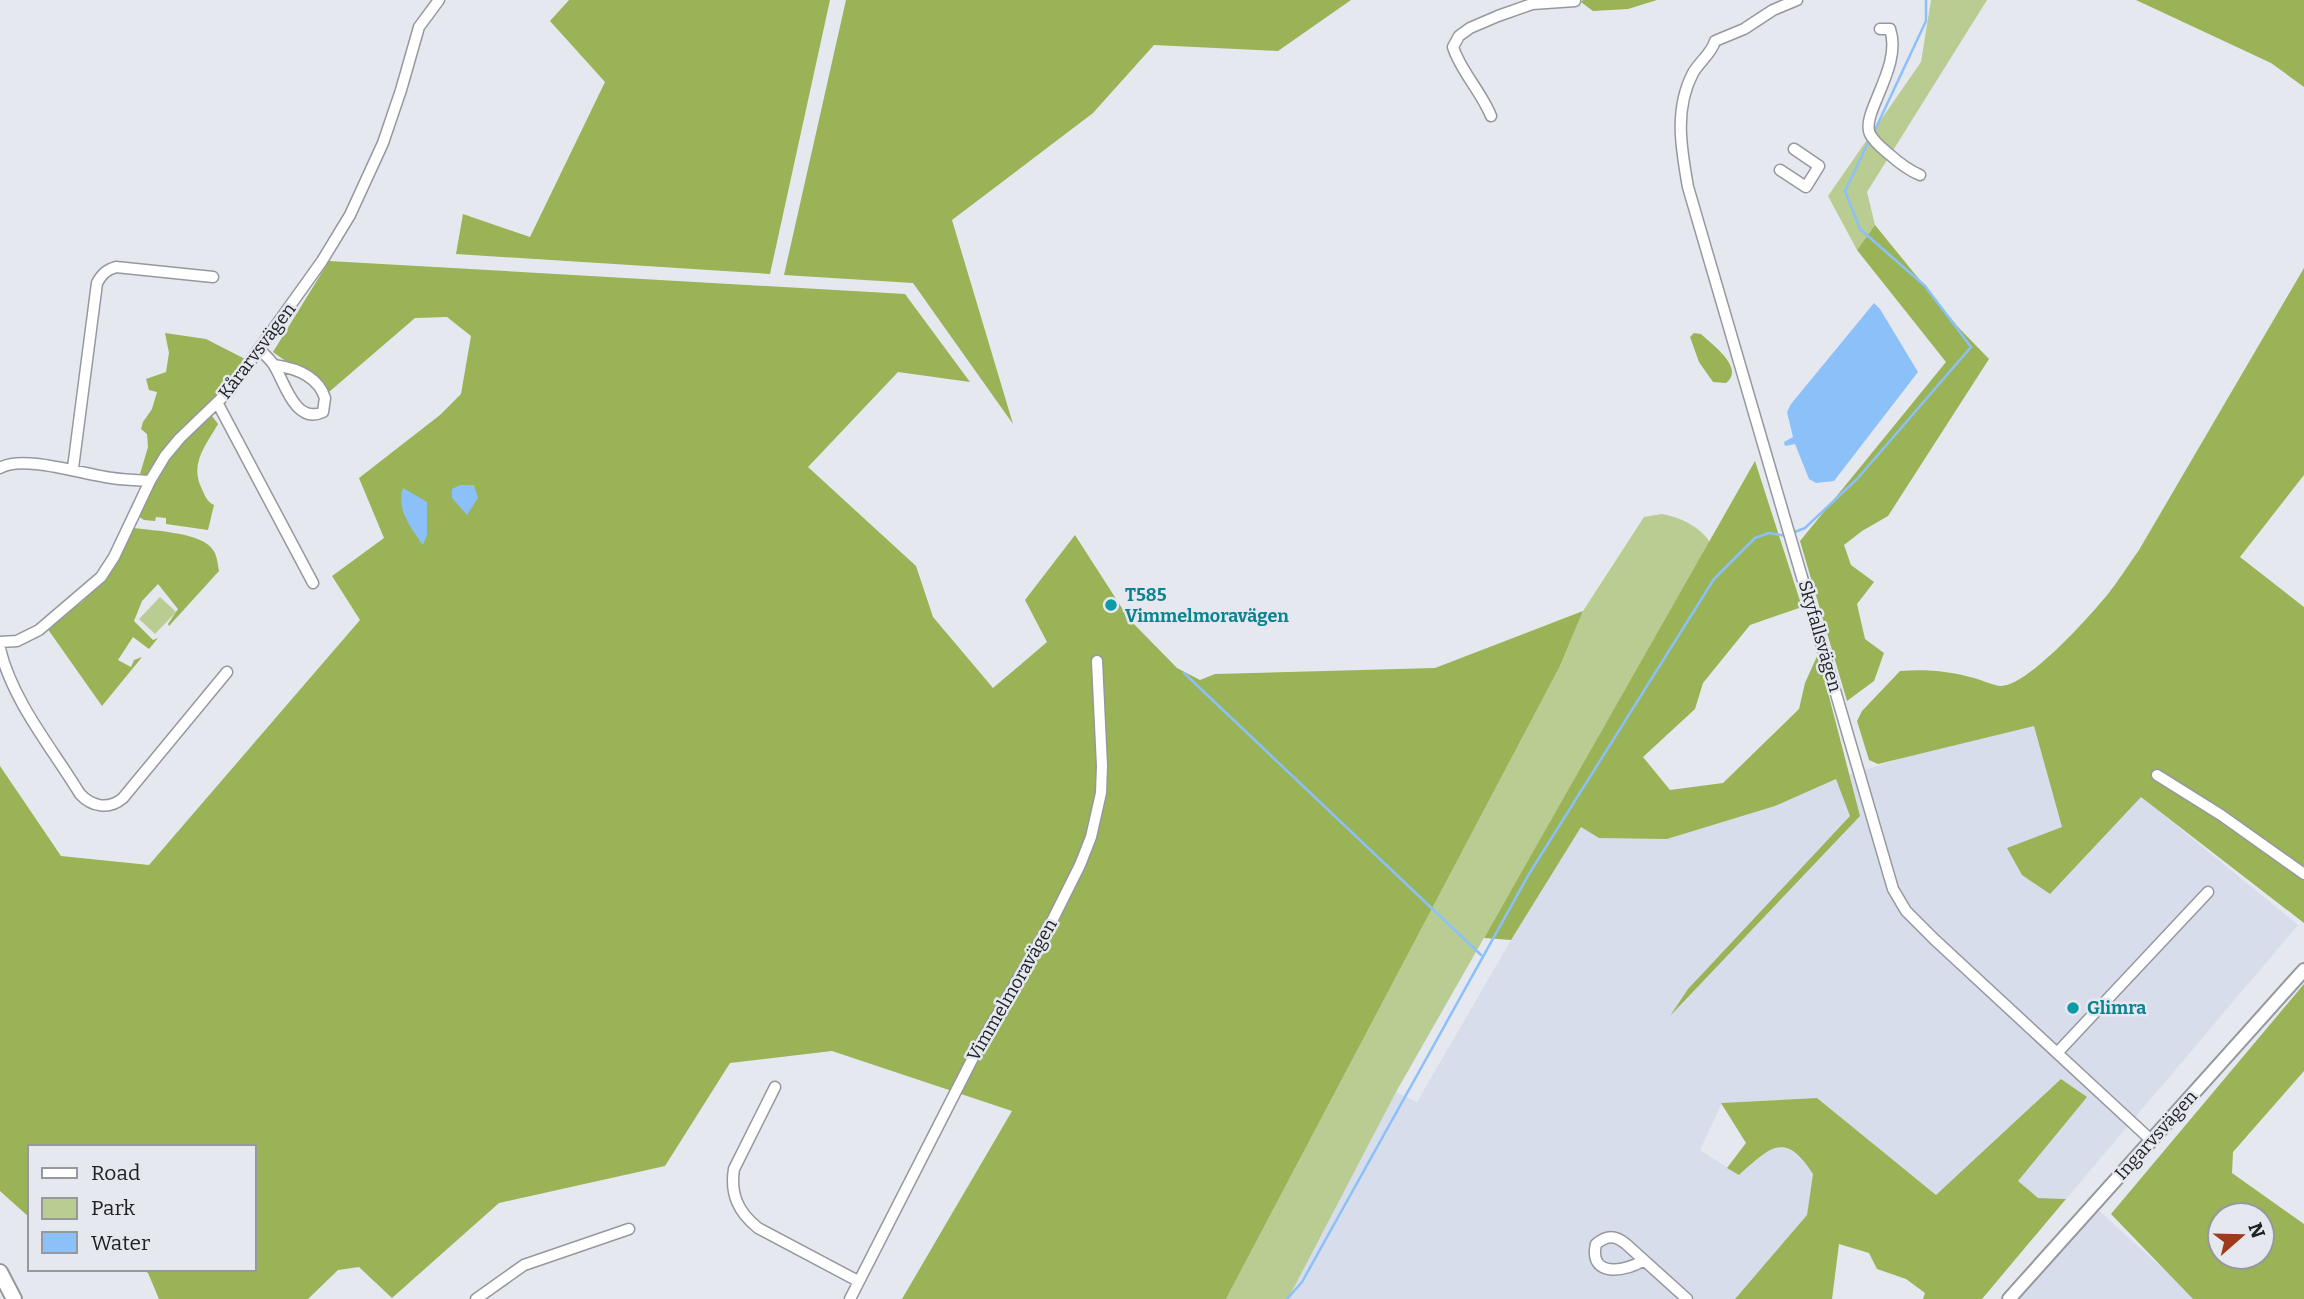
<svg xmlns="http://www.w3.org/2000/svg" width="2304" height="1299" viewBox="0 0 2304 1299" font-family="Bitter,serif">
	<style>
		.built { fill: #d8ddeb }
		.green { fill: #b9cc91 }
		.forest { fill: #99b356; fill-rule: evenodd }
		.water { fill: #8cc0f9 }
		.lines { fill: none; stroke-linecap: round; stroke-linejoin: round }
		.stream { stroke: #8cc0f9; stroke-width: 2.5 }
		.minor-casing { stroke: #95989e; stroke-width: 13 }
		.tertiary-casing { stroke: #95989e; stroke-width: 16 }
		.secondary-casing { stroke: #95989e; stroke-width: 18 }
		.minor { stroke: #fff; stroke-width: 10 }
		.tertiary { stroke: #fff; stroke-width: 12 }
		.secondary { stroke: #fff; stroke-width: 14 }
		.culture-dot { fill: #0f9aa8; stroke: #e6e8ef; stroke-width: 2.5 }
		.labels { text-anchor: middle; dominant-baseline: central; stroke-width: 5; stroke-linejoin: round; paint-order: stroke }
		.street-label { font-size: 18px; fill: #202124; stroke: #e6e8ef }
		.culture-label { font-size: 18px; font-weight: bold; fill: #0d838f; stroke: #e6e8ef; text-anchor: start }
	</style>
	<rect width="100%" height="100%" fill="#e6e8ef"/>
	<path class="built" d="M2040 714 2298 925 2066 1199 1936 1195 1817 1098 1722 1103 1700 1150 1739 1175 1770 1148 1781 1146 1793 1152 1805 1161 1813 1174 1807 1215 1735 1299H1288L1396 1092 1417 1102 1511 940 1581 827 1667 839 1775 806 1836 779Z
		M2094 1206 2196 1299H2002Z"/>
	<path class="green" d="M1931 0H1987L1867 192 1875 225 1857 250 1828 196 1921 62Z
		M1662 514C1680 517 1699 526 1710 542L1396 1092 1288 1299H1226L1560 666 1583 611 1644 517Z
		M160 597 176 612 155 634 139 619Z"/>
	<path class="forest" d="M569 0H830L770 274 456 254 463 214 530 237 605 82 550 21Z
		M846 0H1351L1278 51 1154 45 1093 113 952 220 1013 424 913 283 784 275Z
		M1583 0H1657L1628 9 1593 11 1581 2Z
		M2136 0H2304V87L2271 63Z
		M1875 225 1958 327 1989 359 1888 516 1862 531 1844 545 1851 565 1874 582 1857 604 1865 639 1884 653 1874 681 1847 701 1800 541 1946 362 1857 250Z
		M329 261 905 294 970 382 898 372 808 467 916 566 933 617 993 688 1047 642 1025 600 1075 535 1129 619 1177 668 1200 680 1215 674 1435 668 1583 611 1560 666 1226 1299H902L1012 1111 832 1051 730 1063 665 1166 499 1203 392 1298 359 1267 338 1270 308 1299H159L148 1273 142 1269H254V1147H30V1218L0 1191V766L61 856 149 865 360 620 332 576 384 538 359 478 440 415 461 394 471 336 447 317 415 318 329 392 273 352Z
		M2304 268V475L2240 557 2304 607V923L2141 797 2050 894 2022 875 2007 848 2062 827 2034 726 1878 764 1869 760 1857 721 1862 711 1900 671C1926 669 1949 671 1974 678 1982 680 1992 685 2000 686 2026 688 2091 615 2108 594 2119 580 2129 564 2139 550Z
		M165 333 206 339 247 360 234 380 169 442 146 476 140 474 148 447 147 434 141 429 143 422 152 409 157 392 149 390 146 379 166 372 169 353Z
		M1694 333 1701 334C1711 344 1746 368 1726 383L1713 382 1699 362 1690 337Z
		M212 416 218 424C206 445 190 463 201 487 205 495 206 501 214 505L208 530 166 524V518L156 517 155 521 144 520 138 516 172 453Z
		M1755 461 1802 607 1750 625 1703 683 1695 709 1643 757 1670 790 1723 783 1799 709 1805 683 1818 654 1860 816 1670 1016 1688 989 1850 816 1836 779 1775 806 1667 839 1599 838 1581 827 1511 940 1484 938Z
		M134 528C154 531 202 532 213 550 217 555 218 565 219 571L169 626 168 624 178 609 158 584 142 601 134 621 153 640 158 638 149 649 133 637 118 660 131 667 134 660 142 657 102 706 47 628 82 602 109 575Z
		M2304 984V1071L2233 1152 2232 1173 2304 1224V1299H2193L2111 1214ZM2220 1215H2262V1257H2220Z
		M2061 1079 2087 1097 2018 1181 2038 1198 2066 1199 1982 1299H1923L1925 1293 1906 1279 1877 1269 1869 1253 1839 1244 1832 1299H1735L1807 1215 1813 1174C1784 1129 1769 1149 1739 1175L1727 1168 1746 1143 1721 1103 1817 1098 1936 1195Z"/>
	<path class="water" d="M1874 303 1880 309 1918 372 1834 481 1816 483 1809 479 1795 444 1785 446 1784 442 1793 437 1787 412 1791 404Z
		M460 485H474L478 498 467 515 452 498V489Z
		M403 488 427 502V535L423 545C411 528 396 510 403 488Z"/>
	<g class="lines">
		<path class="stream" d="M1874 132 1926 21V0
			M1792 533 1805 528 1857 479 1971 347 1925 286 1860 229 1845 191 1869 141
			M1184 673 1481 955
			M1287 1299 1302 1282 1529 874 1714 579 1755 538 1769 533 1786 536"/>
		<g class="minor-casing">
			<path id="minor" d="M1797 0 1773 10 1744 29 1715 41C1712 53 1699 62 1693 73 1674 109 1681 148 1688 187L1893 889 1906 911 1934 939 2151 1140
				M1880 29H1890C1903 67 1860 114 1870 134 1874 142 1882 148 1889 154 1899 163 1908 170 1920 175
				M1491 116C1481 91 1461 72 1453 47L1459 36 1470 28 1498 16 1532 4 1575 1
				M1780 170 1806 187 1819 166 1794 149
				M260 350C265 355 272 361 275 367 285 384 296 425 323 412L325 398C318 376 296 368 274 365
				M218 404 313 583
				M0 468C23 454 85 475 112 478 125 480 137 480 150 481
				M73 468 97 283C102 274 106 270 116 267L213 277
				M0 642 17 641 39 630 101 577 114 557 150 481 165 456 180 438 229 391 322 261 350 215 383 143 401 90 419 27 439 0
				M0 649C13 702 52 748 80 794 92 807 109 810 123 798L227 672
				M2157 775 2221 815 2304 874
				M2057 1053 2208 892
				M775 1087 734 1169C730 1194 738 1212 758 1228L858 1281
				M1644 1260C1626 1272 1588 1278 1596 1244 1607 1235 1615 1235 1626 1244L1687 1299
				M476 1299 524 1265 629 1229
				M850 1299 979 1046 1053 919 1080 865 1091 837 1101 793 1102 766 1097 661"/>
		</g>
		<g class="tertiary-casing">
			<path id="tertiary" d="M2009 1299 2304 970"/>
		</g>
		<g class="secondary-casing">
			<path id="secondary" d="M0 1272 14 1299"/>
		</g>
		<use href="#minor" class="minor"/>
		<use href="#tertiary" class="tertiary"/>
		<use href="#secondary" class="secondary"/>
	</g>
	<g class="culture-dot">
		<circle cx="1111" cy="605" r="7"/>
		<circle cx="2073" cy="1008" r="7"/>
	</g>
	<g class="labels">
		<g class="street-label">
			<text transform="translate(257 351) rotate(-53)">Kårarvsvägen</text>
			<text transform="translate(1820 636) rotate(74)">Skyfallsvägen</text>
			<text transform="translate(1012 990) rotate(-60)">Vimmelmoravägen</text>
			<text transform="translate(2156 1135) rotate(-48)">Ingarvsvägen</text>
		</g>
		<g class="culture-label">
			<text x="1125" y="595">T585<tspan x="1125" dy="21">Vimmelmoravägen</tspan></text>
			<text x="2087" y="1008">Glimra</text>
		</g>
	</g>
	<rect x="28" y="1145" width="228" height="126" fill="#e6e8ef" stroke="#97989e" stroke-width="2"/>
	<rect x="42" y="1168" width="35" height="10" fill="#ffffff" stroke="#97989e" stroke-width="2"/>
	<text x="91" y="1180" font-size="21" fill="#202124">Road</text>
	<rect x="42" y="1198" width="35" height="21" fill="#b9cc91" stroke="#97989e" stroke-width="2"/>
	<text x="91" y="1215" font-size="21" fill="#202124">Park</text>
	<rect x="42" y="1232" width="35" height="21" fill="#8cc0f9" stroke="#97989e" stroke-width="2"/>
	<text x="91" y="1250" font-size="21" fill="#202124">Water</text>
	<g transform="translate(2241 1236) rotate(70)"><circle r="33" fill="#e6e8ef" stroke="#97989e" stroke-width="2"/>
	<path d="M0-5L12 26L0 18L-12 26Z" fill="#a1391c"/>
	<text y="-10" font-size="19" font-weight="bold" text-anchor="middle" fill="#202124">N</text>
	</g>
</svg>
